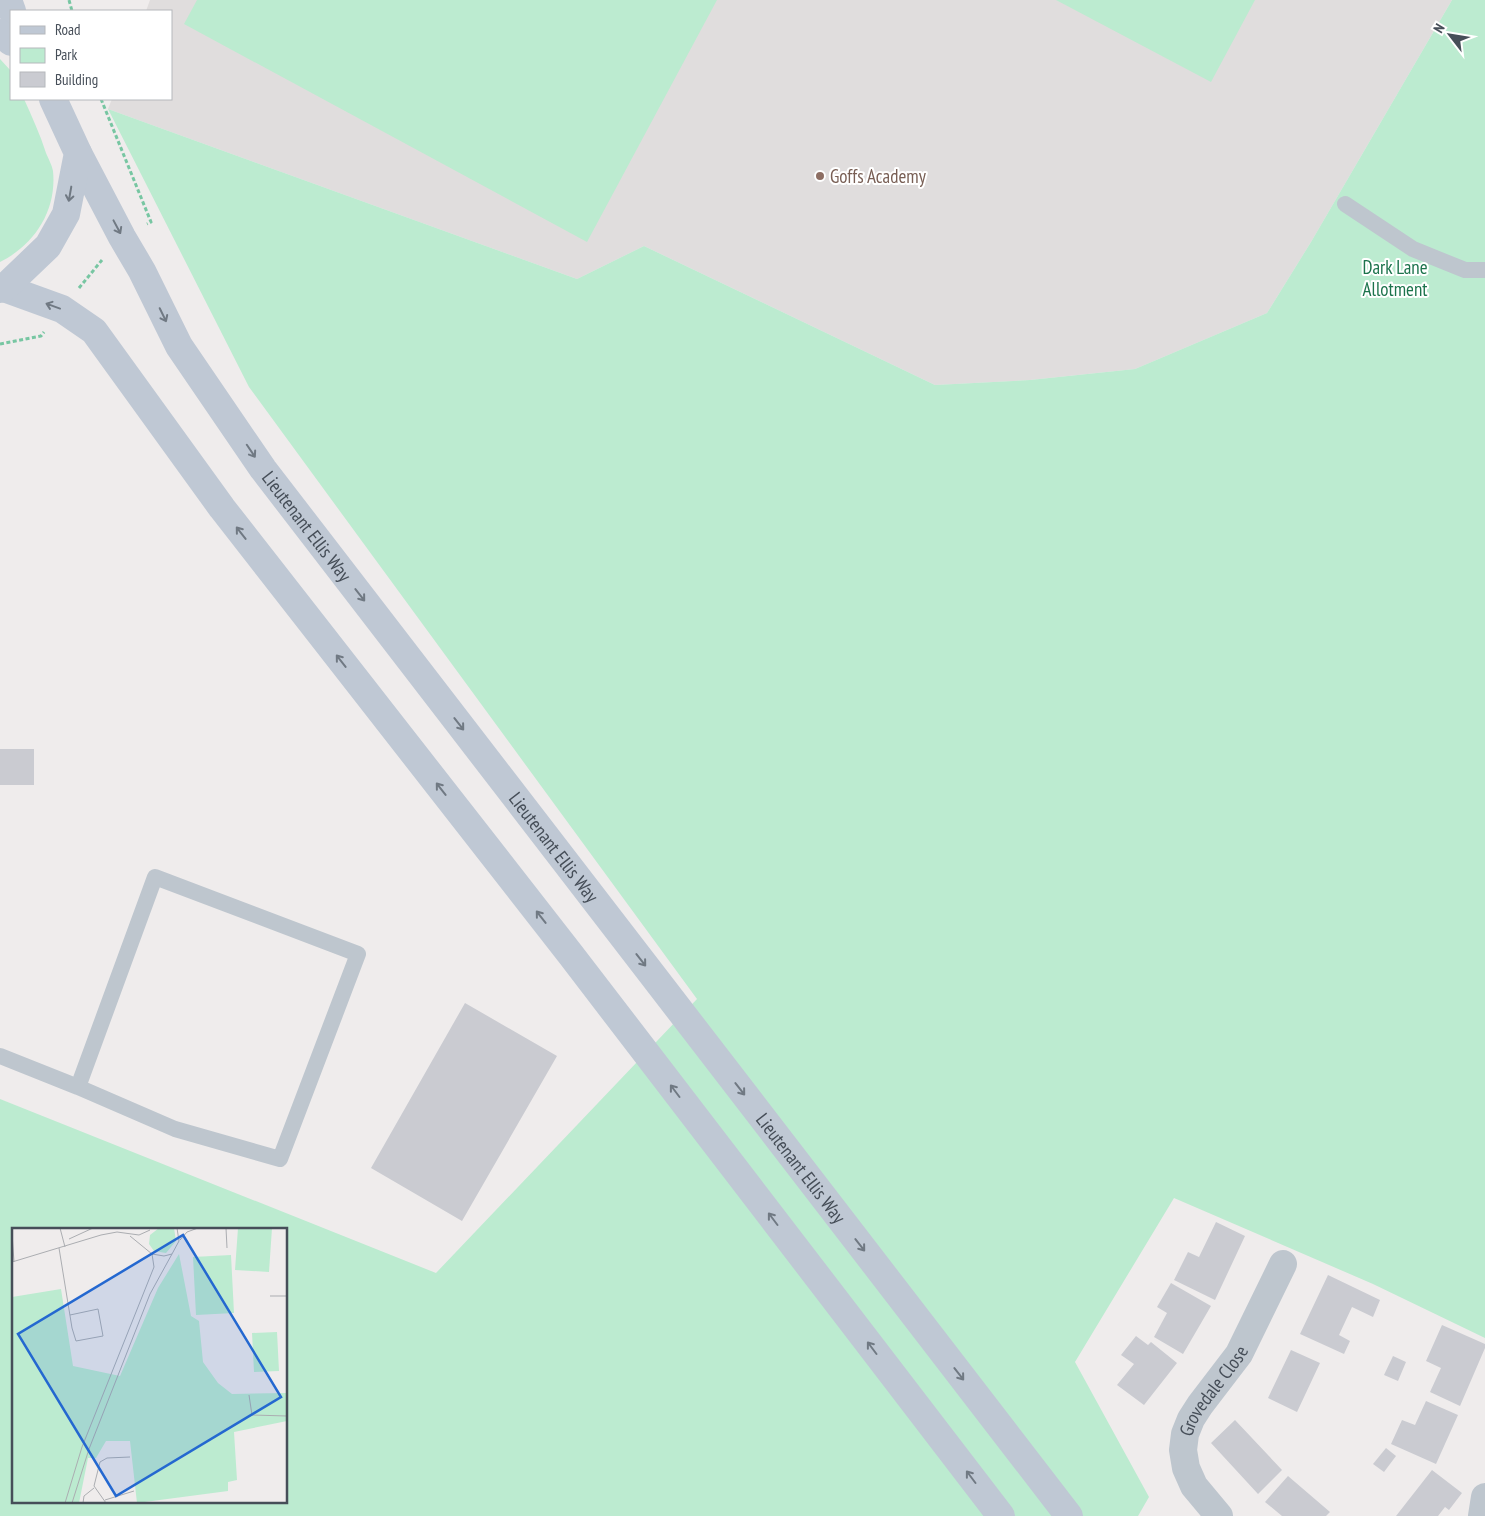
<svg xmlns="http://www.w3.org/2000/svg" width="1485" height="1516" viewBox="0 0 1485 1516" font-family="'PT Sans Narrow',sans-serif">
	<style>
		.education { fill: #e0dddd }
		.green { fill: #bcebd0; fill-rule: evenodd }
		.building { fill: #cacbd1 }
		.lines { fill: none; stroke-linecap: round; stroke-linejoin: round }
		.path { stroke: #77c6a2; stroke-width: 3; stroke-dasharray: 4 2.5; stroke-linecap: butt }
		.lane { stroke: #bec6ce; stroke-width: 16 }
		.street { stroke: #bec6ce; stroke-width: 28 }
		.secondary { stroke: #bfc8d4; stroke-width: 28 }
		.oneway { stroke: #707983 }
		.education-dot { fill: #8d6e63; stroke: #fff; stroke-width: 2 }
		.labels { text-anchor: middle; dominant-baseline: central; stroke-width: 4; stroke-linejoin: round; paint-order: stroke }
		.education-label { font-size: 19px; fill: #785e54; stroke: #fff; text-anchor: start }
		.park-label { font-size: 19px; fill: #1c734c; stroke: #fff }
		.street-label { font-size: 19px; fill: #464e58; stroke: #fff }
		.inset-road { fill: none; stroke: #abadb1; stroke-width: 1 }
		.view { fill: #2468d0; fill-opacity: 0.15; stroke: #2468d0; stroke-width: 2.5 }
		.inset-edge { fill: none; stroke: #464e58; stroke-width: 2.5 }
	</style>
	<rect width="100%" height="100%" fill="#efecec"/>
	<path class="education" d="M150 0H1452L1311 242 1267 313 1135 369 1030 380 935 385 644 246 577 279 108 109 112 99H171V11H146Z"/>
	<path class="green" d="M197 0H717L587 242 184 24Z
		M1056 0H1255L1211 82Z
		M1452 0H1485V1338L1373 1284 1174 1198 1075 1362 1149 1497 1138 1516H0V1099L436 1273 697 999 249 387 108 109 577 279 644 246 935 385 1030 380 1135 369 1267 313 1311 242ZM14 1230H286V1502H14Z
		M0 59 11 71V99H24C32 117 40 134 46 153 48 158 52 165 53 171 57 210 35 245 0 262Z"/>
	<path class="building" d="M0 749H34V785H0Z
		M465 1003 557 1056 462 1221 371 1168Z
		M1216 1222 1245 1236 1215 1300 1174 1280 1188 1252 1199 1257Z
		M1328 1275 1380 1300 1373 1317 1352 1307 1339 1335 1350 1341 1344 1354 1300 1334Z
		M1171 1283 1211 1306 1183 1354 1154 1337 1167 1313 1157 1307Z
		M1442 1325 1485 1344V1348L1460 1406 1430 1392 1441 1368 1426 1361Z
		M1136 1336 1148 1345 1151 1342 1177 1363 1144 1405 1117 1385 1134 1364 1121 1355Z
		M1291 1350 1320 1363 1297 1412 1268 1398Z
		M1393 1356 1406 1362 1398 1381 1384 1375Z
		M1426 1401 1458 1415 1436 1464 1391 1444 1402 1420 1415 1425Z
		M1235 1420 1282 1470 1258 1494 1211 1443Z
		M1386 1448 1396 1456 1384 1472 1373 1464Z
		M1432 1470 1462 1493 1449 1510 1445 1507 1438 1516H1396Z
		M1288 1476 1330 1512 1326 1516H1282L1265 1502Z"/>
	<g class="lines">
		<path class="path" d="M69 0 72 11
			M101 99 151 222 147 224
			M79 288 102 260
			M0 344 41 336 44 332"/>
		<path class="lane" d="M1345 204 1413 249 1465 270H1485
			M0 1056 78 1087 175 1129 280 1159 358 954 155 877 78 1087"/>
		<g class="street">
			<path id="s1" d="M1219 1516 1194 1486 1186 1468 1183 1450 1185 1434 1191 1419 1200 1405 1239 1354 1283 1264"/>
			<path d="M1482 1516 1485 1497"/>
		</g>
		<g class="secondary">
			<path d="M8 0 12 11"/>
			<path d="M0 33 11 42"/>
			<path id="s2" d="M78 153 122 237 142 271 179 346 263 469 1069 1516"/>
			<path d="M4 288 62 309 94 331 222 508 571 955 1001 1516"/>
			<path d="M0 289 4 288 48 246 66 214 78 153 53 99"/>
		</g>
	</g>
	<defs><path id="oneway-shaft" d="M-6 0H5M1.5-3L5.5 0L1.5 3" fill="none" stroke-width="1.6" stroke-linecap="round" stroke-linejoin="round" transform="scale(1.25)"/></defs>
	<g class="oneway">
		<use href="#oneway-shaft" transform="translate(70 194) rotate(100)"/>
		<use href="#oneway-shaft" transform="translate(117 227) rotate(62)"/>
		<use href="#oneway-shaft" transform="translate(53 306) rotate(-160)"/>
		<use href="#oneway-shaft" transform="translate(163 315) rotate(64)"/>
		<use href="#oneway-shaft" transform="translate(251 451) rotate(56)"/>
		<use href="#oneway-shaft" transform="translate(241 533) rotate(-128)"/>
		<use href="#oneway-shaft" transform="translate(360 595) rotate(52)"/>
		<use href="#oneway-shaft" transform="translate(341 661) rotate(-128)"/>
		<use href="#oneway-shaft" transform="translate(459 724) rotate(52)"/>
		<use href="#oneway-shaft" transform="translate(441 789) rotate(-128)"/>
		<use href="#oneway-shaft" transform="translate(541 917) rotate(-128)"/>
		<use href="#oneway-shaft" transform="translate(641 960) rotate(52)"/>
		<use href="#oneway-shaft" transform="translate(740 1089) rotate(52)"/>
		<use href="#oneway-shaft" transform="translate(675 1091) rotate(-127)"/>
		<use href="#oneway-shaft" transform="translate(773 1219) rotate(-127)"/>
		<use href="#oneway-shaft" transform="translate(860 1245) rotate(52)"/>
		<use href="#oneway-shaft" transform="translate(872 1348) rotate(-127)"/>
		<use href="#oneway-shaft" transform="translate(959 1374) rotate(52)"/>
		<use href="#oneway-shaft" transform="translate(971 1477) rotate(-127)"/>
	</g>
	<circle class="education-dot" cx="820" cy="176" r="5"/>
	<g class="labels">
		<g class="education-label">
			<text x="830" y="176">Goffs Academy</text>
		</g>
		<g class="park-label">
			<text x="1395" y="267">Dark Lane<tspan x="1395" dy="22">Allotment</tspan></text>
		</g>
		<g class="street-label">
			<text stroke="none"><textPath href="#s2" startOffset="439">Lieutenant Ellis Way</textPath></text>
			<text stroke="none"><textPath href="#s2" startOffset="844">Lieutenant Ellis Way</textPath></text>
			<text stroke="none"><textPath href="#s2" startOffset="1249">Lieutenant Ellis Way</textPath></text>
			<text stroke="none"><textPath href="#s1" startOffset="145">Grovedale Close</textPath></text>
		</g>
	</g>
	<g transform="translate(12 1228)">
		<rect width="275" height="275" fill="#efecec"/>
		<path d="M147 0H162L164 13 154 25 142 23 137 16 138 7ZM226 0H260L257 44 223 42ZM167 26 179 88 187 93 191 134 206 155 220 166 275 165V193L222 204 225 252 216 254V263L125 275 118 213H94L84 230H76L67 275H0V69L49 61 61 138 108 148 146 60ZM219 27 222 85 184 87 181 29ZM265 104 267 143 242 144 240 105Z" fill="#bcebd0"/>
		<path class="inset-road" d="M48 0 53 19M214 0 215 20M0 6 2 34M118 8 140 26 152 28 160 26 167 13 165 0M57 11 81 0M168 12 175 4 186 0M47 20 60 100 64 113 91 108 86 81 58 87M0 34 89 7 105 4 127 7 138 2M258 68H275M237 167 240 187 275 188M93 272 122 263M53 275 70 219 142 39 140 26M60 275 77 221 138 66 160 26M71 275 72 268 82 260M94 275 82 258 88 234 95 230 118 229"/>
		<path class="view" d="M171 7 269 169 104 268 6 106Z"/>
		<rect width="275" height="275" class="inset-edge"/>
	</g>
	<rect x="10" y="10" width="162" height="90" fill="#ffffff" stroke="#b5b8bc"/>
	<rect x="20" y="26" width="25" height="8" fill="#bfc8d4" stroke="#b5b8bc"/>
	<text x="55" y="35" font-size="15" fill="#464e58">Road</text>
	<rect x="20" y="48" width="25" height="15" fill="#bcebd0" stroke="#b5b8bc"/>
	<text x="55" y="60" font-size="15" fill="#464e58">Park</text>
	<rect x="20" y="72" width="25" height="15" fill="#cacbd1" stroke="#b5b8bc"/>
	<text x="55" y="85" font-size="15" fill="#464e58">Building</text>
	<g transform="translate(1450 35) rotate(301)" stroke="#ffffff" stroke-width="4" paint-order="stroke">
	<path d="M0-4L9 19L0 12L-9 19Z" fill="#464e58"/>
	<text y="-8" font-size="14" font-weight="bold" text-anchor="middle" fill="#464e58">N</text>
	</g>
</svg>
